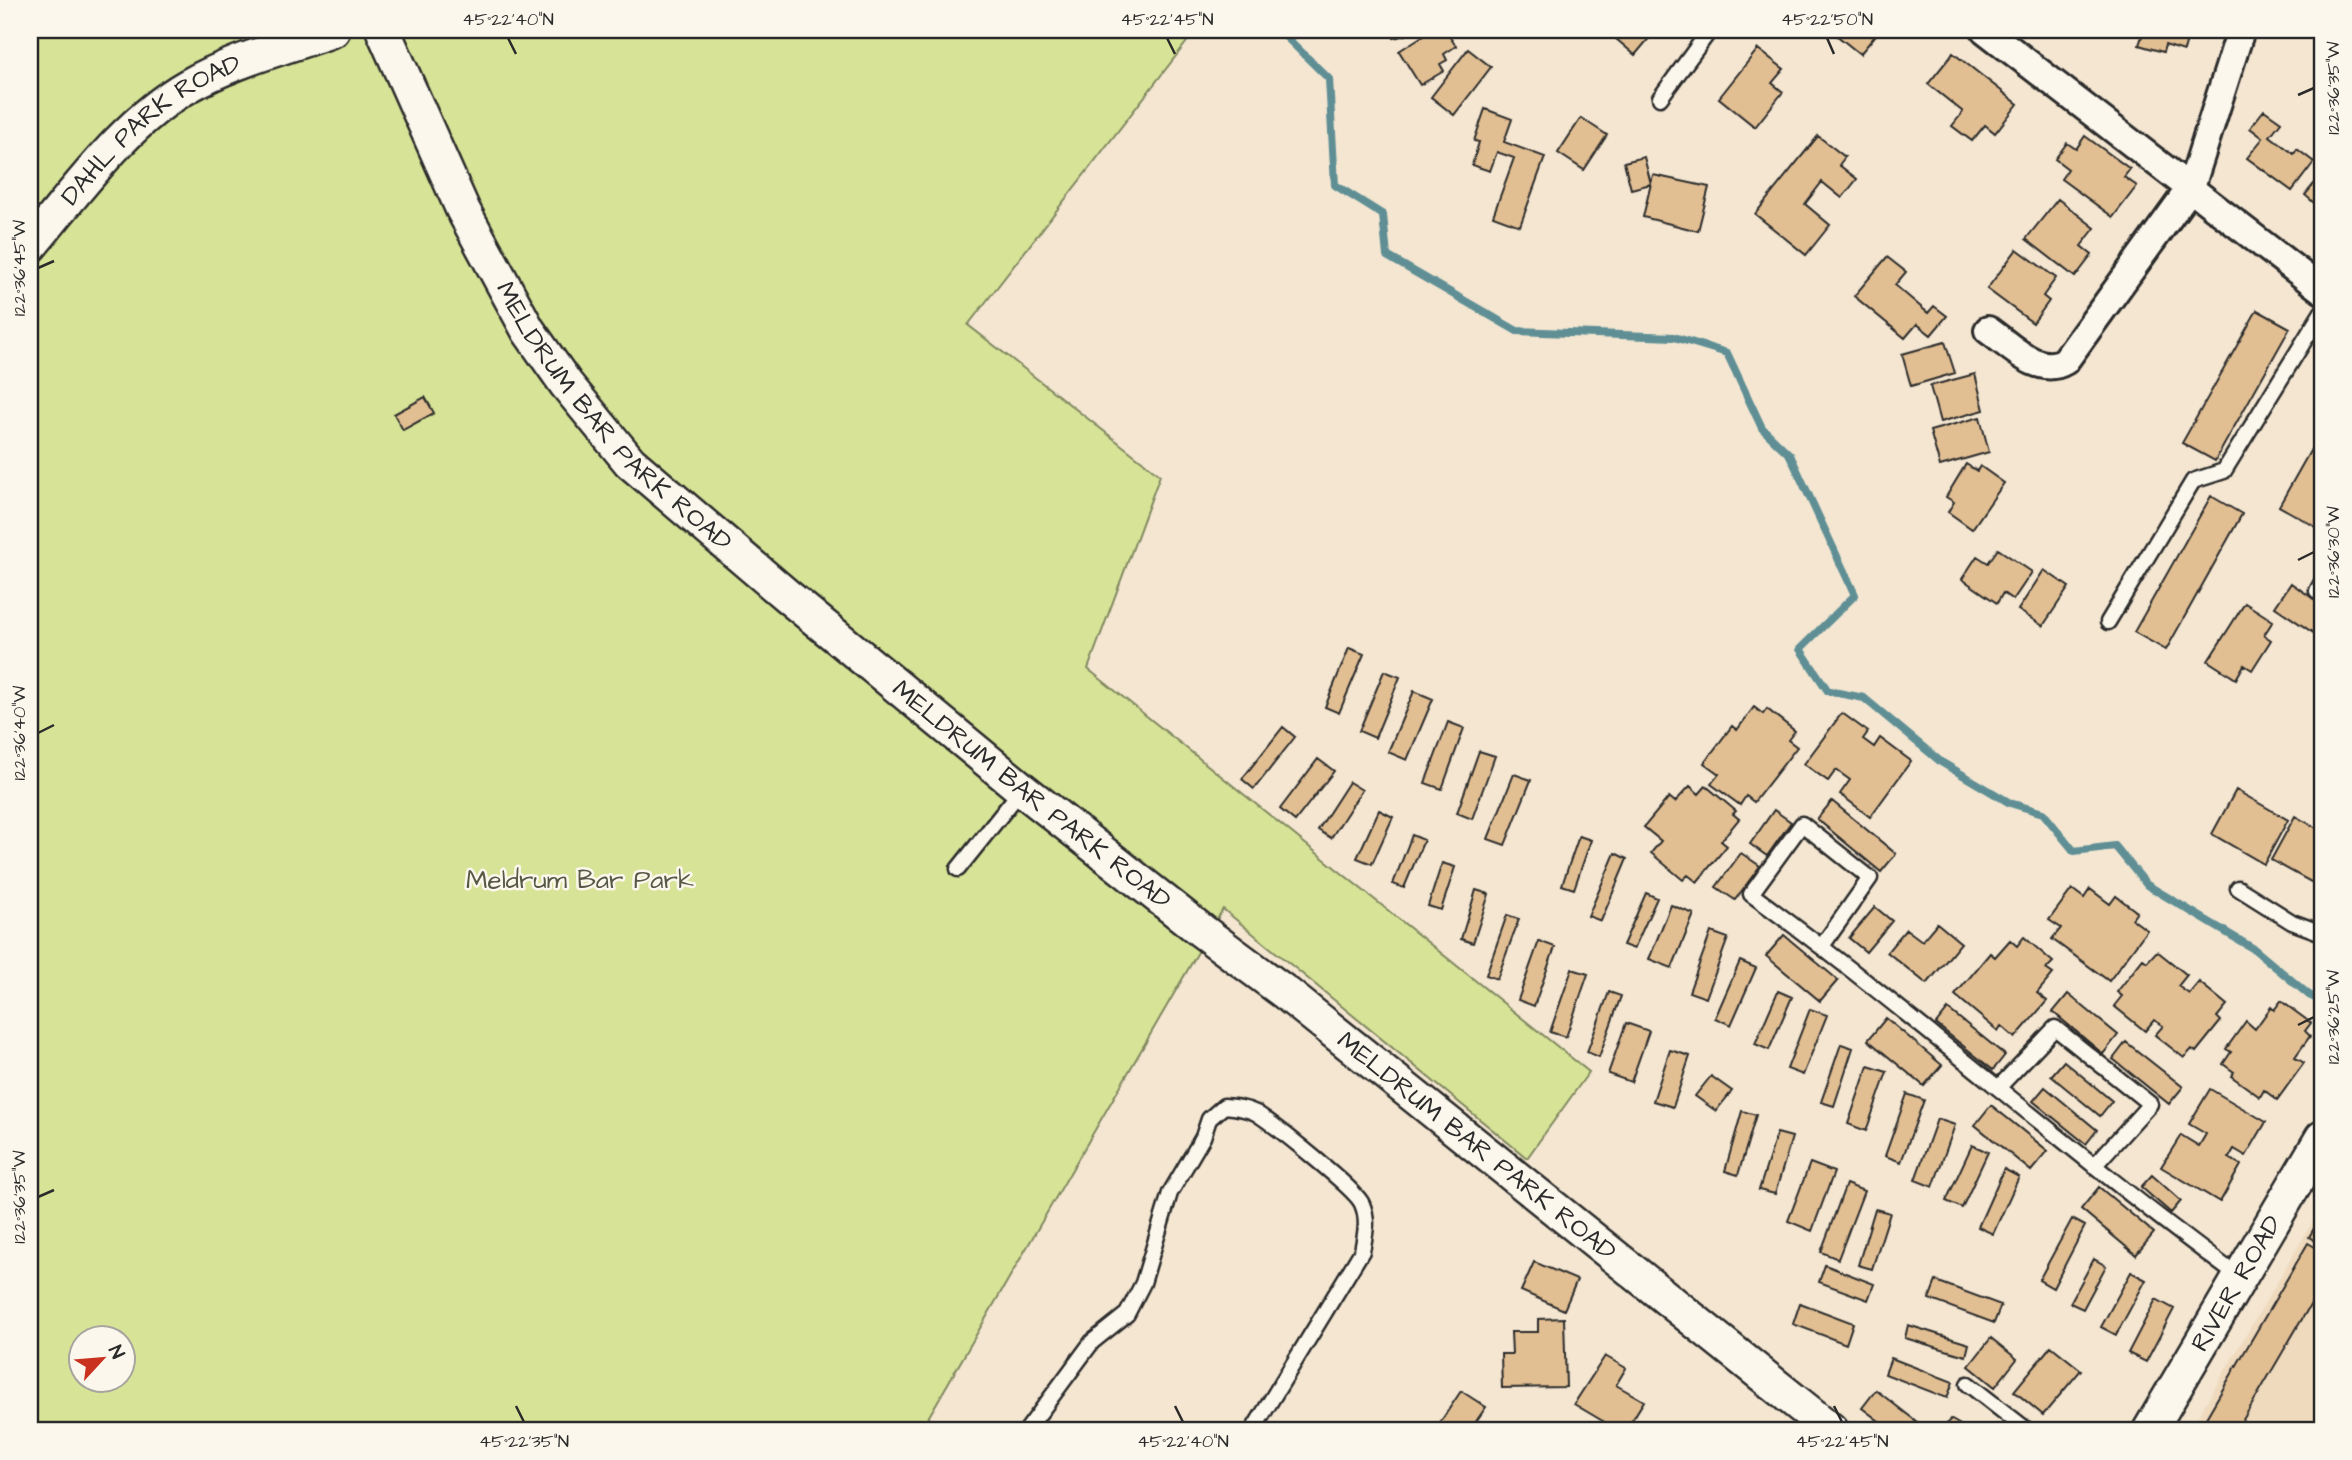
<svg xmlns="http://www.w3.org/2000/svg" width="2352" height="1460" viewBox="0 0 2352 1460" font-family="'Architects Daughter',sans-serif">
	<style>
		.built { fill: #efdabe }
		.green { fill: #d7e497; stroke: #818861; stroke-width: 2; fill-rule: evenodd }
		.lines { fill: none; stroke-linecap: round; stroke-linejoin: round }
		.stream { stroke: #5f8f95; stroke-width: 8 }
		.building { fill: #e2bf93; stroke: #2b2b2b; stroke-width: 2 }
		.service-casing { stroke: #2b2b2b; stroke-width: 19 }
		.minor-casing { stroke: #2b2b2b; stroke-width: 32 }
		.tertiary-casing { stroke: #2b2b2b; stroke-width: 38 }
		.service { stroke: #fbf7ec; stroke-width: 14 }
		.minor { stroke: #fbf7ec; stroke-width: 26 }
		.tertiary { stroke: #fbf7ec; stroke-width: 33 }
		.ticks { fill: none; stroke: #2b2b2b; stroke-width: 2.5 }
		.labels { text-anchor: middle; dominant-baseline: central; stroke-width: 5; stroke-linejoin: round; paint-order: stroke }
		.street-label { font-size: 26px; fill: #2b2b2b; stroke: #fbf7ec }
		.park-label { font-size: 26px; fill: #565946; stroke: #fbf7ec }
		.neatline { fill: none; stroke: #2b2b2b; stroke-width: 2.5 }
		.ticks-label { font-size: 18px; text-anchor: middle; fill: #2b2b2b }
	</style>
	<rect width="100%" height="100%" fill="#f4e6d1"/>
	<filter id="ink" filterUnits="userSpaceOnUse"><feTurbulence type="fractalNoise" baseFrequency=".0143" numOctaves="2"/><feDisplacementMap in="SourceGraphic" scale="14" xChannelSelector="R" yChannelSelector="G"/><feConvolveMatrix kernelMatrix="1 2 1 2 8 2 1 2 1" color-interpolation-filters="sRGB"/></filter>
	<g filter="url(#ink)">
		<path class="built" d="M2322 1206V1430H2190Z"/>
		<path class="green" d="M30 30H1196L968 325 1160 475 1088 669 1589 1072 1527 1158 1223 909 921 1430H30ZM80 1338H122V1380H80Z"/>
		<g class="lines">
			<path class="stream" d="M1279 30 1329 79 1335 185 1383 215 1387 256 1517 331 1674 337 1727 353 1762 428 1790 455 1855 595 1800 649 1828 691 1864 698 1941 762 2010 803 2043 813 2074 851 2115 846 2147 885 2254 949 2309 995 2322 1001"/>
		</g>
		<path class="building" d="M1392 30H1424L1394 38Z
			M1432 30H1445L1456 46 1444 54 1447 60 1440 64 1444 71 1420 85 1399 51Z
			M1612 30H1656L1635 55 1609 33Z
			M1830 30H1880L1860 54Z
			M2144 30H2190L2184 51 2165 45 2163 52 2139 45Z
			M1468 49 1491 67 1454 115 1431 97Z
			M1758 49 1784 69 1772 83 1783 92 1755 127 1719 98Z
			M1953 53 2018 104 1995 133 1985 125 1972 141 1952 126 1963 112 1928 84Z
			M1485 109 1512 119 1504 142 1545 157 1520 226 1493 216 1514 158 1497 152 1490 171 1472 165 1479 142 1474 141Z
			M2264 110 2281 122 2270 136 2294 154 2297 149 2314 162 2292 191 2247 158 2263 138 2250 128Z
			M1581 118 1607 135 1584 170 1558 153Z
			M1818 136 1845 157 1839 165 1857 179 1842 198 1822 182 1805 204 1830 225 1806 255 1755 214Z
			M2085 136 2130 169 2124 177 2137 186 2113 217 2061 179 2068 169 2055 159 2067 143 2076 149Z
			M1644 157 1651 184 1631 189 1624 162Z
			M2322 174V210L2305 195Z
			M1653 175 1709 187 1698 231 1643 217Z
			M2058 199 2095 228 2081 246 2092 255 2075 277 2026 239Z
			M2017 249 2056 278 2043 296 2049 301 2033 323 1987 289Z
			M1887 257 1906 272 1895 285 1928 313 1934 306 1947 316 1931 335 1917 324 1905 338 1854 296Z
			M2257 310 2290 328 2215 461 2182 443Z
			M1945 342 1955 373 1911 386 1902 354Z
			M1975 374 1984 410 1940 422 1930 386Z
			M425 397 434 413 403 430 394 414Z
			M2322 397V413L2315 409Z
			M1980 417 1989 452 1940 466 1930 431Z
			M2318 437 2322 440V516L2316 527 2279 506Z
			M1966 464 1977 471 1980 466 2004 483 1972 529 1948 512 1954 502 1946 497Z
			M2211 496 2242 514 2166 650 2134 632Z
			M1998 549 2032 572 2013 600 2003 593 1997 603 1962 579 1977 556 1988 563Z
			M2044 570 2069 587 2043 626 2018 610Z
			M2291 583 2322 605V624L2315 634 2275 607Z
			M2245 603 2273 621 2264 635 2271 640 2252 670 2244 665 2236 679 2208 661Z
			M1349 648 1364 654 1339 713 1325 707Z
			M1384 671 1400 677 1375 738 1359 731Z
			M1414 691 1433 699 1407 760 1388 752Z
			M1754 707 1763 714 1767 709 1795 731 1788 740 1797 747 1754 802 1746 796 1740 805 1711 784 1719 774 1704 763 1732 726 1737 730Z
			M1842 713 1868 732 1863 739 1874 747 1880 738 1911 761 1870 817 1840 794 1850 780 1836 770 1828 781 1804 764Z
			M1448 722 1464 728 1442 789 1425 783Z
			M1283 727 1295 737 1254 789 1242 779Z
			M1479 751 1495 756 1472 819 1457 813Z
			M1318 759 1334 771 1295 821 1280 809Z
			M1514 774 1531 780 1505 845 1488 839Z
			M1349 782 1362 790 1331 838 1318 830Z
			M1690 786 1699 794 1706 786 1736 811 1733 814 1739 819 1721 841 1727 846 1697 882 1688 875 1683 880 1651 853 1661 841 1644 827 1669 797 1675 802Z
			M2236 790 2288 820 2264 864 2212 834Z
			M1832 801 1896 854 1881 872 1817 819Z
			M1379 810 1393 817 1372 864 1357 858Z
			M1774 810 1791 822 1767 856 1750 844Z
			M2295 816 2322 831V888L2271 860Z
			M1412 835 1424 840 1404 888 1393 884Z
			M1579 836 1591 840 1574 889 1562 885Z
			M1615 853 1627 859 1601 921 1588 916Z
			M1741 853 1760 866 1735 900 1716 887Z
			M1442 863 1455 867 1441 910 1428 906Z
			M2072 889 2084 898 2090 889 2110 904 2116 896 2137 912 2132 919 2147 930 2109 981 2052 939 2061 928 2049 920Z
			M1476 890 1489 894 1473 943 1461 939Z
			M1646 893 1657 898 1634 949 1623 945Z
			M1671 905 1694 914 1672 968 1649 959Z
			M1875 907 1892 921 1866 952 1849 938Z
			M1507 915 1519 919 1497 979 1486 975Z
			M1937 923 1961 943 1927 984 1887 952 1906 929 1922 941Z
			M1711 932 1728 938 1706 998 1689 992Z
			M1784 935 1838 980 1820 1001 1766 956Z
			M2024 937 2053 962 2046 969 2053 974 2037 993 2047 1001 2015 1038 2001 1026 1998 1031 1955 995 1990 953 1995 957 2010 940 2017 946Z
			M1539 941 1555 947 1534 1006 1518 1000Z
			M2157 951 2187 975 2178 986 2189 994 2199 982 2227 1005 2217 1017 2221 1021 2196 1052 2192 1049 2184 1058 2155 1035 2163 1026 2154 1020 2145 1031 2114 1006 2122 996 2117 992 2143 959 2147 962Z
			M1740 961 1756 968 1731 1025 1715 1018Z
			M1572 969 1588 974 1566 1037 1550 1032Z
			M1778 991 1792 997 1769 1050 1755 1044Z
			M1609 992 1621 996 1599 1057 1587 1052Z
			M2068 994 2118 1035 2103 1054 2053 1012Z
			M2281 1001 2311 1023 2305 1031 2310 1036 2295 1057 2304 1063 2277 1100 2264 1090 2260 1097 2231 1076 2234 1072 2223 1064 2231 1052 2226 1049 2246 1021 2255 1029 2271 1007 2274 1010Z
			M1810 1009 1827 1015 1803 1075 1787 1069Z
			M1948 1009 2005 1055 1993 1070 1936 1024Z
			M1886 1018 1942 1065 1924 1086 1868 1040Z
			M1626 1023 1649 1031 1631 1082 1608 1074Z
			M2126 1042 2183 1087 2169 1104 2113 1059Z
			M1841 1044 1853 1048 1834 1106 1821 1102Z
			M1670 1050 1690 1056 1673 1107 1653 1101Z
			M2064 1061 2112 1101 2100 1116 2051 1076Z
			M1868 1066 1887 1072 1866 1131 1848 1124Z
			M1711 1076 1732 1091 1716 1111 1695 1096Z
			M2045 1087 2097 1130 2086 1144 2033 1101Z
			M2210 1089 2266 1122 2246 1156 2234 1149 2229 1158 2241 1165 2220 1202 2161 1167 2181 1135 2199 1146 2206 1134 2189 1124Z
			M1907 1094 1924 1100 1901 1162 1885 1156Z
			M1991 1105 2048 1151 2031 1171 1975 1125Z
			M1742 1111 1756 1115 1738 1175 1725 1171Z
			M1937 1119 1955 1125 1933 1187 1915 1180Z
			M1777 1133 1792 1137 1775 1194 1759 1190Z
			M1972 1145 1988 1152 1962 1208 1946 1201Z
			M1810 1163 1834 1172 1812 1231 1788 1221Z
			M2004 1169 2019 1177 1993 1234 1978 1227Z
			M2152 1175 2181 1201 2171 1213 2141 1187Z
			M1846 1184 1864 1191 1838 1259 1821 1252Z
			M2099 1187 2154 1233 2136 1255 2081 1209Z
			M1875 1209 1890 1213 1872 1269 1858 1265Z
			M2322 1215V1245L2309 1237Z
			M2072 1219 2085 1226 2053 1288 2039 1280Z
			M2308 1243 2322 1251V1285L2237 1430H2199Z
			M2094 1259 2106 1266 2083 1309 2070 1303Z
			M1534 1262 1577 1280 1564 1310 1521 1291Z
			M1825 1265 1874 1284 1868 1300 1819 1282Z
			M2131 1272 2146 1280 2116 1335 2101 1327Z
			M1936 1281 2001 1305 1994 1323 1929 1299Z
			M2156 1299 2174 1309 2146 1362 2128 1353Z
			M1800 1303 1853 1323 1846 1344 1793 1324Z
			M1564 1318 1566 1387 1502 1388 1501 1354H1512L1511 1332H1538V1319Z
			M1908 1325 1969 1344 1966 1356 1905 1338Z
			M1991 1338 2017 1359 1995 1387 1969 1366Z
			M2051 1346 2081 1370 2043 1415 2014 1391Z
			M1605 1356 1626 1368 1616 1385 1644 1401 1626 1430H1618L1574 1404Z
			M1891 1358 1953 1382 1947 1398 1885 1374Z
			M1876 1390 1917 1422 1911 1430H1891L1862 1408Z
			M1461 1391 1486 1407 1470 1430H1435Z
			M1950 1419 1969 1430H1943Z
			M1644 1421 1660 1430H1638Z"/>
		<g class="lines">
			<g class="service-casing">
				<path id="service" d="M1660 98 1710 30
					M2317 591 2322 582
					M2108 622 2193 481 2224 471 2322 312
					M958 869 1022 789
					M2238 888 2292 922 2322 933
					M1822 946 1870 878 1802 824 1751 894C1918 1016 2072 1155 2239 1277
					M1998 1088 2055 1028 2150 1104 2094 1166
					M1968 1384 2027 1430
					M1027 1430 1092 1342 1127 1314 1143 1283 1170 1193 1203 1137 1209 1119 1224 1106C1235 1107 1246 1108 1256 1113 1272 1123 1356 1189 1362 1204 1369 1220 1365 1235 1362 1251L1253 1430"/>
			</g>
			<g class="minor-casing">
				<path id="minor" d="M1985 30 2322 290
					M1988 330C2010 345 2038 377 2065 361L2191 187 2241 30"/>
			</g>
			<g class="tertiary-casing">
				<g id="tertiary">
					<path id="s1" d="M383 30 463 210 528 330 566 384 630 462 786 595 1022 789 1202 931 1287 994 1831 1430"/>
					<path id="s2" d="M30 246C76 192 125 122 188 86 231 61 286 47 333 30"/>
					<path id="s3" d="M2150 1430 2322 1138"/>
				</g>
			</g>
			<use href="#service" class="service"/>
			<use href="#minor" class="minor"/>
			<use href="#tertiary" class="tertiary"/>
		</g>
	</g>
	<path class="ticks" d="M508 38 516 54M1167 38 1175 54M1827 38 1834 54M2298 95 2314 88M38 268 54 261M2298 560 2314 552M38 733 54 725M2298 1025 2314 1017M38 1197 54 1190M516 1406 524 1422M1175 1406 1183 1422M1834 1406 1842 1422"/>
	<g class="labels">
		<g class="street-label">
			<text stroke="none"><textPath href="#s2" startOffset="170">DAHL PARK ROAD</textPath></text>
			<text stroke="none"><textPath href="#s1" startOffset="455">MELDRUM BAR PARK ROAD</textPath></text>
			<text stroke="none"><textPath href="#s1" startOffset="1022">MELDRUM BAR PARK ROAD</textPath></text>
			<text stroke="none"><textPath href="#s1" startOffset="1589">MELDRUM BAR PARK ROAD</textPath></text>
			<text stroke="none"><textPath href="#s3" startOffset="170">RIVER ROAD</textPath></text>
		</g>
		<g class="park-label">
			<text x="580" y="880">Meldrum Bar Park</text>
		</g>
	</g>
	<rect width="2352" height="1460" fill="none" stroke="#fbf7ec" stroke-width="77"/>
	<g transform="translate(102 1359) rotate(64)"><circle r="33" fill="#fbf7ec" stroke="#a8a59f" stroke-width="2"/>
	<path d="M0-5L12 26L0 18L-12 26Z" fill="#c8321e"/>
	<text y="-10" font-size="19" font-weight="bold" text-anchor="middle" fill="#2b2b2b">N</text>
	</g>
	<rect x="38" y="38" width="2276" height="1384" class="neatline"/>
	<g class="ticks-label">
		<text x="508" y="25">45°22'40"N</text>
		<text x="1167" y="25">45°22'45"N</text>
		<text x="1827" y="25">45°22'50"N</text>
		<text transform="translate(2333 88) rotate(-90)" y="6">122°36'35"W</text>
		<text transform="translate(19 268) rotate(-90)" y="6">122°36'45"W</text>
		<text transform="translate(2333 552) rotate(-90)" y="6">122°36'30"W</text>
		<text transform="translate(19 733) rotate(-90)" y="6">122°36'40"W</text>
		<text transform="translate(2333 1017) rotate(-90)" y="6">122°36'25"W</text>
		<text transform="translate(19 1197) rotate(-90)" y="6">122°36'35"W</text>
		<text x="524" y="1447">45°22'35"N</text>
		<text x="1183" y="1447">45°22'40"N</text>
		<text x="1842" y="1447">45°22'45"N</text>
	</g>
</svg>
